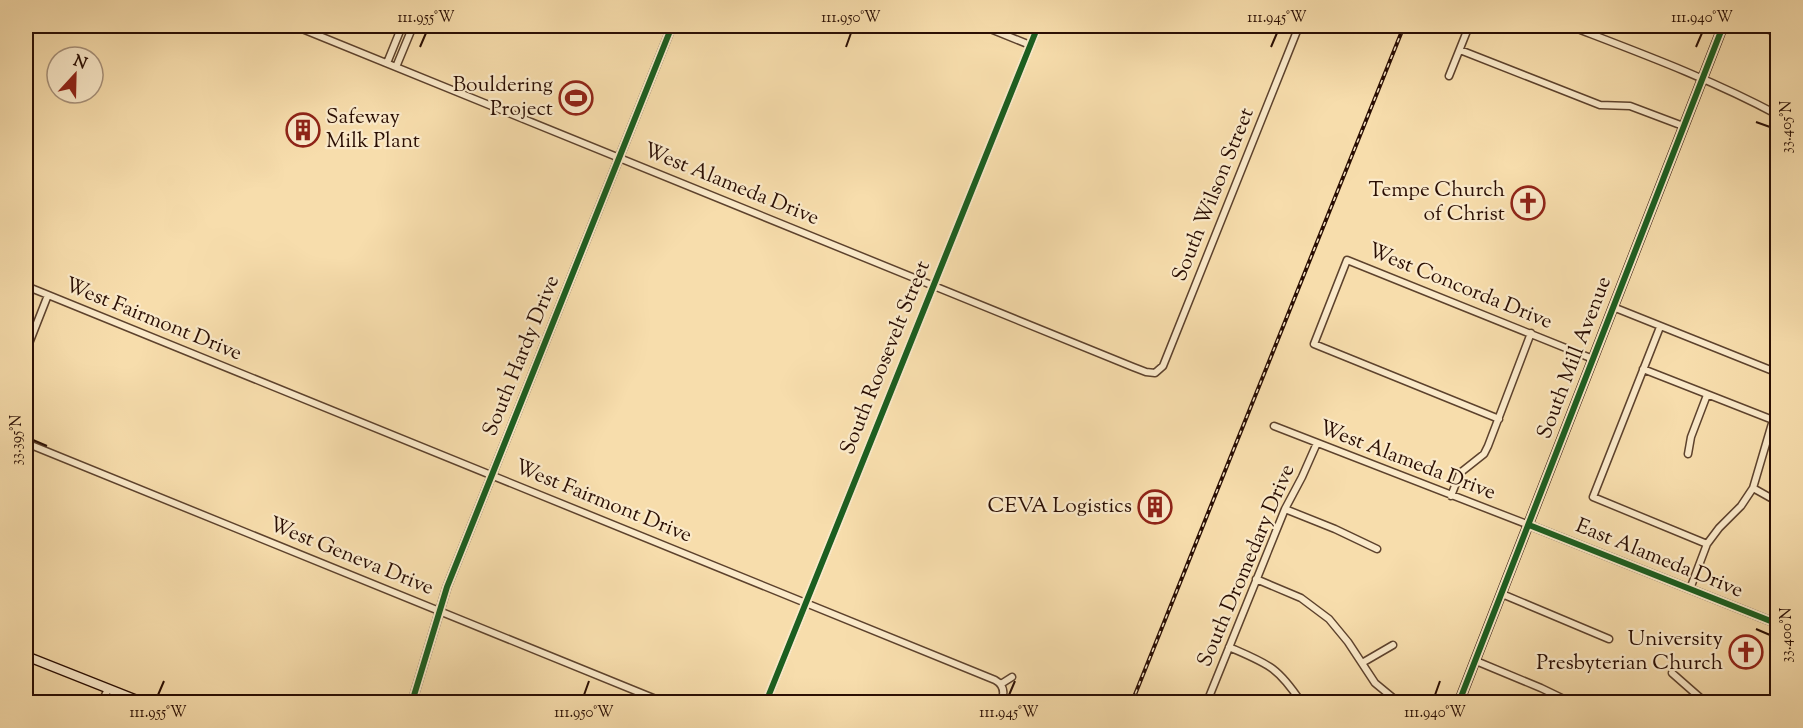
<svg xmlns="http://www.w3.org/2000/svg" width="1803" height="728" viewBox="0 0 1803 728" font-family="'Sorts Mill Goudy',serif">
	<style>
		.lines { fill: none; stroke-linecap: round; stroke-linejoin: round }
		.minor-casing { stroke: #5d422d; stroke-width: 9 }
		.tertiary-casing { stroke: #5d422d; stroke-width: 10 }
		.secondary-casing { stroke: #2a0e03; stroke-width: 11 }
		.minor { stroke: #fae9c9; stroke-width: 6 }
		.tertiary { stroke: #fae9c9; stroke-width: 8 }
		.secondary { stroke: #fae9c9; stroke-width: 8 }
		.rail-casing { stroke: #2a0e03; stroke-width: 4 }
		.rail { stroke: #fae9c9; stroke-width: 1.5; stroke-dasharray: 4.5; stroke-linecap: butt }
		.cycleway-casing { stroke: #fae9c9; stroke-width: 10 }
		.cycleway { stroke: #1b5e20; stroke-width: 6 }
		.ticks { fill: none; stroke: #2a0e03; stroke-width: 2 }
		.labels { text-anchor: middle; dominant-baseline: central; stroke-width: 4.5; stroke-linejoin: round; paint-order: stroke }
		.poi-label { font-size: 21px; fill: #2a0e03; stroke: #fae9c9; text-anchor: end }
		.street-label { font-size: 21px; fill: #2a0e03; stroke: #fae9c9 }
		.neatline { fill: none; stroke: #2a0e03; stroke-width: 2 }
		.ticks-label { font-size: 15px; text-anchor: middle; fill: #2a0e03 }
	</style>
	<rect width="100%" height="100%" fill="#f7ddac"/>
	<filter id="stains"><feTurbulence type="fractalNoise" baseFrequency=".00333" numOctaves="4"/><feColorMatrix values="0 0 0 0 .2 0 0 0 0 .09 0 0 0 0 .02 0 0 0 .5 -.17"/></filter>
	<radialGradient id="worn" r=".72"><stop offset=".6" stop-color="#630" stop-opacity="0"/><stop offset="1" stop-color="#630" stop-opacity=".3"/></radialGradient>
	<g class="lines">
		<g class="minor-casing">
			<path id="minor" d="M295 26 1133 367 1146 372 1155 373 1163 366 1299 26
				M983 26 1030 45
				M1570 26C1640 53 1711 79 1778 115
				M1758 26 1778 33
				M1460 50 1600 105 1630 106 1683 126
				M387 63 402 26
				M396 67 413 26
				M1449 76 1469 26
				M26 286 995 680C1004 685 1005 693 1001 702
				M1613 307 1778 373
				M1660 327 1593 497 1707 544
				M26 351 48 295
				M1643 369 1778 422
				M1499 419 1314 344 1347 260 1593 359
				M1274 426 1529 525
				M26 443 663 702
				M1688 454 1691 437 1707 395
				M1753 488 1778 502
				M1451 496 1460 473 1484 454 1488 446 1531 333
				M1285 509 1335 529 1377 549
				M1256 579 1301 598 1329 619 1348 642 1375 683 1398 702
				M1690 589 1707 544 1719 528 1741 506 1753 488 1773 420
				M1502 594 1609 639
				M1229 647C1268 664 1277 666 1301 702
				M1476 661 1541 688 1570 702
				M1362 663 1393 645
				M1672 673 1705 702
				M1001 684 1012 677
				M102 702 108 689
				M766 702 1038 26
				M1207 702 1285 509 1302 477 1317 443"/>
		</g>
		<g class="tertiary-casing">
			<path id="tertiary" d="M1529 525 1778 624
				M412 702 447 587 672 26"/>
		</g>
		<g class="secondary-casing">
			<path id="secondary" d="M26 656 142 702
				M1459 702 1723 26"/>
		</g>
		<use href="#minor" class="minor"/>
		<use href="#tertiary" class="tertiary"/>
		<use href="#secondary" class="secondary"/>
		<g class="rail-casing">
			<path id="rail" d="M1132 702 1404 26"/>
		</g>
		<use href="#rail" class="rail"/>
		<g class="cycleway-casing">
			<path id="cycleway" d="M1529 525 1778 624
				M412 702 447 587 672 26
				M766 702 1038 26
				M1459 702 1723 26"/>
		</g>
		<use href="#cycleway" class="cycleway"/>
	</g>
	<path class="ticks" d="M420 47 426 33M846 47 851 33M1271 47 1277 33M1696 47 1702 33M1756 122 1770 127M33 440 47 446M1756 629 1770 635M158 695 164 681M584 695 589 681M1009 695 1015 681M1435 695 1440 681"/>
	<defs>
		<g id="stadium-ring" transform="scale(1.725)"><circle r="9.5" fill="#fae9c9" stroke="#8f2418" stroke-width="1.5"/><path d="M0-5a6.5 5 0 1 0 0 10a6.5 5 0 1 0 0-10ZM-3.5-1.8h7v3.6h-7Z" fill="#8f2418"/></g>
		<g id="building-ring" transform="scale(1.725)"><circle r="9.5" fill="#fae9c9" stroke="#8f2418" stroke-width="1.5"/><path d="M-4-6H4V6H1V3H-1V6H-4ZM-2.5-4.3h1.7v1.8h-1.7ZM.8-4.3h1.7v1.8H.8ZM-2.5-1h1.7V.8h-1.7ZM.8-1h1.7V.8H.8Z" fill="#8f2418"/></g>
		<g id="church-ring" transform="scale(1.725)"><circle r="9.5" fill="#fae9c9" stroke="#8f2418" stroke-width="1.5"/><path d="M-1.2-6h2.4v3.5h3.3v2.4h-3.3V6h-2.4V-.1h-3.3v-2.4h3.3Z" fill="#8f2418"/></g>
	</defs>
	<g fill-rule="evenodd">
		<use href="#stadium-ring" x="576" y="98"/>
		<use href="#building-ring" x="303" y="130"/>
		<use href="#church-ring" x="1528" y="203"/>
		<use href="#building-ring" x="1155" y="507"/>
		<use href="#church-ring" x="1746" y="652"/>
	</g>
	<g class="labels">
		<g class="poi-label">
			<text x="553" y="86">Bouldering<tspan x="553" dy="24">Project</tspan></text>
			<text x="326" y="118" text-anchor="start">Safeway<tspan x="326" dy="24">Milk Plant</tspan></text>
			<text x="1505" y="191">Tempe Church<tspan x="1505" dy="24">of Christ</tspan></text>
			<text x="1132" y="507">CEVA Logistics</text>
			<text x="1723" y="640">University<tspan x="1723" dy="24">Presbyterian Church</tspan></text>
		</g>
		<g class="street-label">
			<text transform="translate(731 185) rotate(22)">West Alameda Drive</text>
			<text transform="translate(1214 195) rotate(-68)">South Wilson Street</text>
			<text transform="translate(1460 287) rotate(22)">West Concorda Drive</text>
			<text transform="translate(153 320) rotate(22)">West Fairmont Drive</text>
			<text transform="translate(522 356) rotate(-68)">South Hardy Drive</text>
			<text transform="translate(886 358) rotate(-68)">South Roosevelt Street</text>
			<text transform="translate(1575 358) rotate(-69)">South Mill Avenue</text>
			<text transform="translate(1407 461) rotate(21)">West Alameda Drive</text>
			<text transform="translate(603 502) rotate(22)">West Fairmont Drive</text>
			<text transform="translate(351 557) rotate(22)">West Geneva Drive</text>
			<text transform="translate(1659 559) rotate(22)">East Alameda Drive</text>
			<text transform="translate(1247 566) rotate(-67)">South Dromedary Drive</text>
		</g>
	</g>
	<rect width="1803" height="728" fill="none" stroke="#f7ddac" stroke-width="66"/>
	<g transform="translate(75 75) rotate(22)"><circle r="28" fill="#fae9c9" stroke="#a7917a" stroke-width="1.5"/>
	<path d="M0-4.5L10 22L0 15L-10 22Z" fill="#8f2418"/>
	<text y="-9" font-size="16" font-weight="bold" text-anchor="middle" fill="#2a0e03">N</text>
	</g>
	<rect x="33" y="33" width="1737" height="662" class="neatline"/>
	<g class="ticks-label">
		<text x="426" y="22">111.955°W</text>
		<text x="851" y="22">111.950°W</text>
		<text x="1277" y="22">111.945°W</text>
		<text x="1702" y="22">111.940°W</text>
		<text transform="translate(1786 127) rotate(-90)" y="5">33.405°N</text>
		<text transform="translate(16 440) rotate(-90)" y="5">33.395°N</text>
		<text transform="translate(1786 635) rotate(-90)" y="5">33.400°N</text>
		<text x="158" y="717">111.955°W</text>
		<text x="584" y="717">111.950°W</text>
		<text x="1009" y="717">111.945°W</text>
		<text x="1435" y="717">111.940°W</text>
	</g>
	<rect width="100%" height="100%" filter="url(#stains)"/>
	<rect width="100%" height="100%" fill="url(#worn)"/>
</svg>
